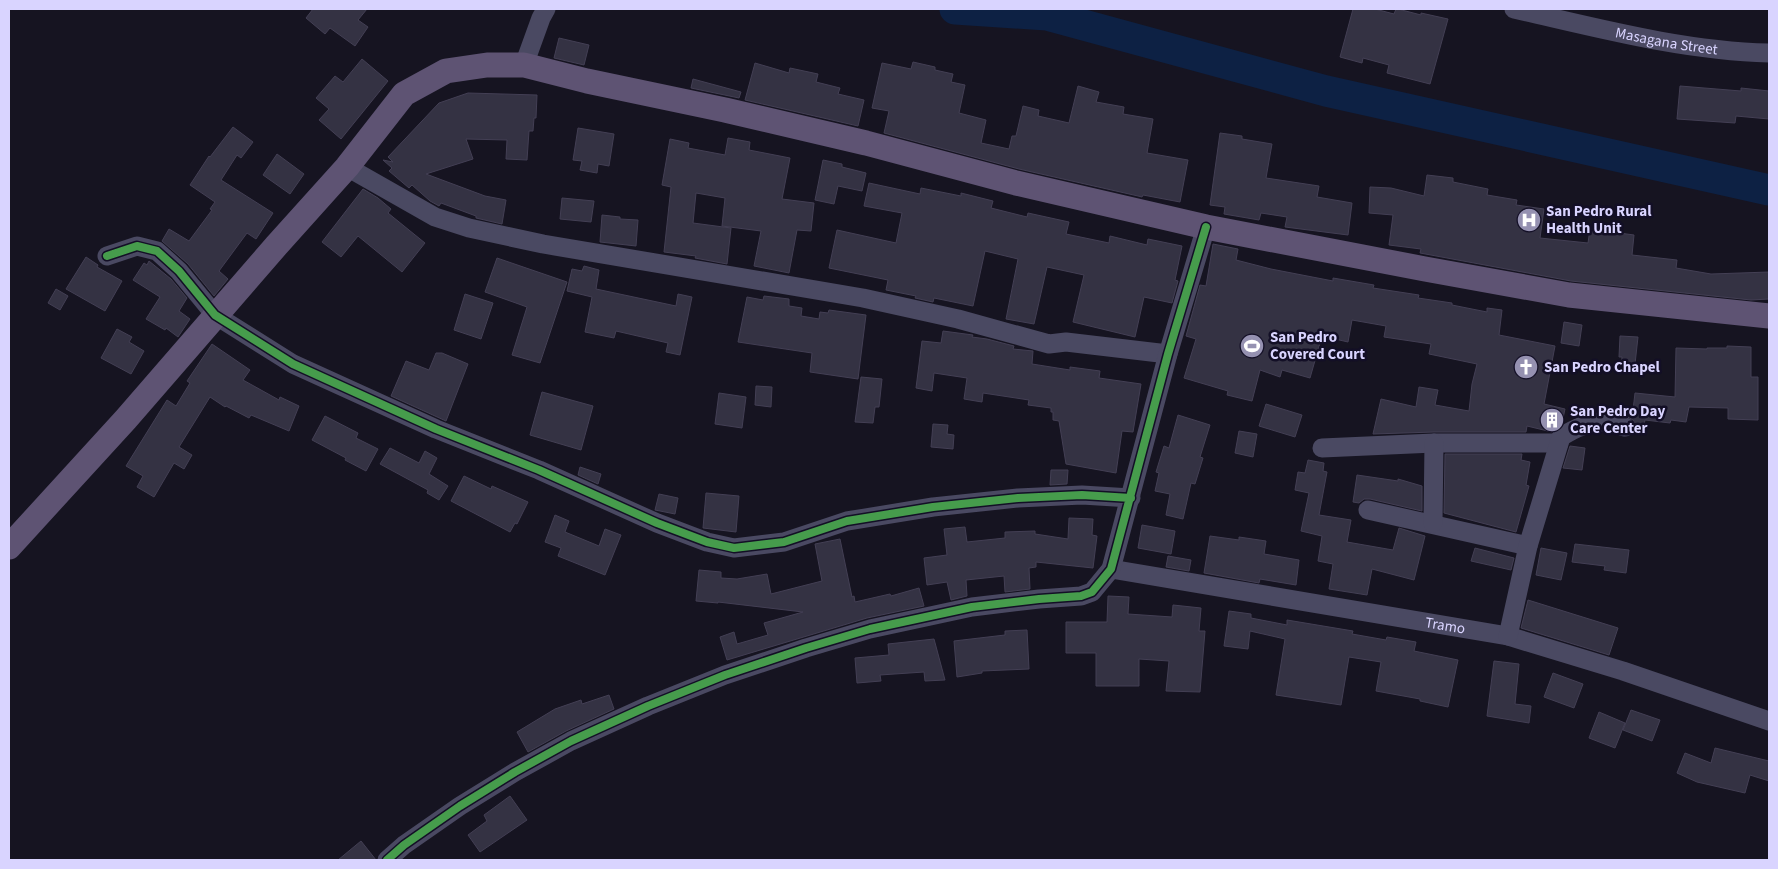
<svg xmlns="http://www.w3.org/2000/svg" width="1778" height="869" viewBox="0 0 1778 869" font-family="'Source Sans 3',sans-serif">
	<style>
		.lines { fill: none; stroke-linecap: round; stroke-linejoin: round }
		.river { stroke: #0d2144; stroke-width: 31 }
		.building { fill: #343243; stroke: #433f54 }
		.minor { stroke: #4a4962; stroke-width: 19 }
		.major { stroke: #5e5373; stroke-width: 25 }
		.cycleway-casing { stroke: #130f26; stroke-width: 11 }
		.cycleway { stroke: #469c4c; stroke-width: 8 }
		.labels { text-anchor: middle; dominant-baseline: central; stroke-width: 5; stroke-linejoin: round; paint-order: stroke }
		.street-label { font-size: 15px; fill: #d9d4ff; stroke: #130f26 }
		.poi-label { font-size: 15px; font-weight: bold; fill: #d9d4ff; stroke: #130f26; text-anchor: start }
	</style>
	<rect width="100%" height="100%" fill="#161421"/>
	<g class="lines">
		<path class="river" d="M955 9 1047 15 1326 91 1769 190"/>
	</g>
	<path class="building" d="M313 9H367L358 20 368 27 355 46 330 28 325 34 306 18Z
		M1353 9H1375L1394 14 1396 9H1398L1421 15V13L1448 19 1430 84 1387 73 1389 65 1363 58 1362 63 1340 57Z
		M559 38 589 45 584 65 554 58Z
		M362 59 388 81 341 139 319 120 329 109 316 98 335 76 343 82Z
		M913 62 935 67V70L953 74 951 82 965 85 959 113 986 120 981 143 1009 149 1012 136H1016L1023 106 1039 110 1038 116 1069 123 1078 86 1099 92 1096 102 1124 107 1123 114 1153 119 1147 153 1188 160 1180 202 1143 195 1142 197 1138 196 1019 169 884 133 889 111 872 108 882 63 911 69Z
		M755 63 789 73 790 68 818 74 816 82 840 88 838 94 864 100 858 126 745 100Z
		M693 79 741 92 739 98 691 88Z
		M1680 86 1741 91V88L1769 91V119L1736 116 1735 123 1677 119Z
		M468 93 537 95 536 118H534L533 131H529L527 160 506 159 507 140 466 139 473 159 426 174 485 196 506 200 502 224 476 218V216L441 203 439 206 430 201 412 185 409 188 389 171 392 168 383 160 393 162 388 157 439 103Z
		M233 127 253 142 241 158 237 155 221 180 273 213 256 239 247 233 219 271 228 279 214 296 188 264 162 241 169 229 189 241 212 210 210 209 215 202 190 185 209 156 210 157Z
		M578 128 614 134 609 166 598 164 597 173 580 170 582 161 573 160Z
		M1220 133 1242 136V139L1272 144 1266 178 1319 186 1317 197 1352 203 1348 235 1285 227 1287 217 1261 213 1259 220 1224 214 1225 207 1210 205Z
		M728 138 750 142 749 150 790 158 782 199 814 203 811 231 797 230 789 273 754 266 761 231 722 226 725 198 696 193 693 223 731 228 727 264 695 258 696 256 664 252 671 187 662 185 670 139 689 143 688 148 725 155Z
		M277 154 304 174 290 194 263 175Z
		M823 160 842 164V167L866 173 862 191 838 186 834 204 815 200Z
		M1427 175 1453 178V182L1488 189 1487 195 1517 200 1516 205 1544 209 1540 238 1588 243 1590 229 1634 235 1632 255 1677 260 1676 268 1711 274 1769 272V299L1751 300 1571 281 1420 253 1421 249 1389 245 1393 215 1369 213 1370 187 1391 188 1424 196Z
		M869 183 920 194 921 188 961 196V193L993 201 991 208 1027 217 1028 213 1069 222 1066 234 1109 243 1110 236 1147 245 1148 239 1182 246 1175 280 1178 281 1172 303 1144 297 1135 337 1073 322 1084 275 1047 267 1034 324 1006 319 1018 259 985 251 973 306 934 298 933 302 915 298 916 296 886 290 888 280 829 268 837 230 896 243 902 213 864 206Z
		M363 189 378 198 391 209 388 213 425 243 402 272 358 236 341 257 322 242Z
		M562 198 594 201 591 222 560 219Z
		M602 215 620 217V219L638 220 636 246 600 242Z
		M1213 244 1238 249 1236 260 1271 269 1333 281V278L1374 285 1373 288 1419 295 1418 298 1452 303V305L1487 312V308L1502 310 1499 335 1555 346 1544 404 1565 409 1562 423 1552 432 1527 426 1526 432H1434L1373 434 1381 399 1416 407 1419 387 1438 390 1435 405 1469 411 1472 384 1477 364 1429 354 1431 344 1384 337 1386 326 1352 320 1348 342 1322 336 1310 378 1282 370 1280 377 1260 370 1252 401 1227 395 1228 391 1184 378 1196 339 1186 336 1200 285 1206 286Z
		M86 257 98 265 97 267 122 281 105 311 66 289Z
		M497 258 567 282 540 363 512 355 527 307 485 292Z
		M149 261 171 279 187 298 179 311 190 319 178 337 166 328 165 330 146 319 160 297 133 280 144 263 147 265Z
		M584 266 599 270 596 289 676 306 678 294 692 297 680 355 666 352 668 343 616 331 614 338 585 332 592 297 567 291 572 269 582 271Z
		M56 289 68 296 60 310 48 303Z
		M465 294 493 303 481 339 454 330Z
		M764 296 789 299V306L802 308 801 316 819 319 820 312 828 313 829 310 866 315 858 379 810 372 812 353 738 342 747 297 763 300Z
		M1564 322 1582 325 1579 346 1561 343Z
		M117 329 132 337 129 342 144 351 131 374 101 358Z
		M943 331 973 335 972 337 987 339 1014 346 1013 349 1033 351 1032 364 1070 370V367L1100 371 1099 378 1141 384 1133 432 1122 431 1116 473 1066 464 1059 421 1053 420V412H1051V408L1028 405 1029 400 983 393 982 402 964 399 967 378 934 373 932 391 916 388 922 341 941 343Z
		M1620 336 1638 337 1634 373 1621 372 1622 357H1619Z
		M212 344 250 370 243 380 279 400 280 397 299 406 289 431 251 415 249 418 226 406 225 407 210 397 179 447 192 455 184 469 174 463 154 497 137 487 143 476 126 466 167 400 176 406 190 383 187 381Z
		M1727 346 1751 347V377H1758V420L1728 419V408L1689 407 1686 422 1671 420 1670 423 1645 420 1643 429 1636 427 1633 420 1624 415 1625 408 1633 410 1635 393 1675 397 1676 348 1707 349V348H1727Z
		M436 353H442L468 364 446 421 391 396 406 361 429 370Z
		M861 377 882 379 879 407H875L873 423 855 422Z
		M756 386 772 387 771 407 755 405Z
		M542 392 593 406 581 450 530 435Z
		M719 393 746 397 742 428 715 424Z
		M1266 404 1302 415 1295 437 1259 426Z
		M1178 415 1210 425 1200 457 1203 458 1195 484 1191 483 1183 519 1166 515 1170 494 1155 491 1159 473 1156 472 1164 446 1169 448Z
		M325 416 358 433 356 438 378 449 366 471 345 460 346 458 312 440Z
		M933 424 948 425 947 434 954 435 953 449 931 447Z
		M1239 431 1257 434 1253 457 1235 453Z
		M1570 446 1585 448 1582 470 1563 468Z
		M390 448 419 463 425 451 437 458 429 474 448 486 439 500 427 493 428 490 380 464Z
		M1445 454H1522L1521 460 1530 462 1526 485 1529 486 1516 532 1444 513Z
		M1308 460 1324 463 1323 471 1327 472 1319 515 1351 520 1347 542 1393 550 1399 528 1425 536 1414 580 1372 569 1367 595 1329 589 1333 564 1318 561 1322 536 1301 531 1309 493 1295 490 1298 472 1305 473Z
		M580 467 601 474 598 484 578 475Z
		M1051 470H1068L1067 484 1050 485Z
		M1357 475 1398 481V479L1422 486V511L1370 499H1364L1359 503 1353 502Z
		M464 476 491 489 492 486 528 502 517 524 515 523 510 532 451 501Z
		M706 493 739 496 736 532 703 528Z
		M659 494 678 498 675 514 655 510Z
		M555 515 569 521 565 532 599 546 605 529 621 535 605 575 558 556 561 548 545 542Z
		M1069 518 1093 519 1092 535 1097 536 1093 568 1036 562V567L1029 568 1030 589 1005 592 1004 576 966 580 967 596 951 600 947 582 927 585 924 558 947 555 944 529 965 527 967 542 1005 538V532L1035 531V534L1068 539Z
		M1142 525 1175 531 1171 554 1138 548Z
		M1210 536 1239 540V537L1266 541 1264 554 1299 560 1296 585 1260 579 1259 583 1204 573Z
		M840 539 852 597 854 596 855 602 890 594 891 596 919 588 924 606 867 618 727 660 720 637 734 632 737 644 768 635 764 623 803 612 718 602V603L696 601 699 570 721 572V578L737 579 767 574 771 594 822 581 815 544Z
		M1575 544 1629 550 1626 573 1604 570 1605 566 1572 562Z
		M1475 548 1514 558 1511 570 1471 561Z
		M1541 548 1567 553 1561 580 1536 575Z
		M1168 556 1191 560 1189 571 1166 567Z
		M1108 596 1129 597 1128 614 1172 617 1173 605 1201 608 1199 631H1205L1200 692 1166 691 1169 661 1139 659V686H1096V653H1066V622H1107Z
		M1528 600 1618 628 1609 655 1521 628Z
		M1229 611 1251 614V618L1287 625V620L1353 631 1352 634 1386 640 1387 637 1416 642 1414 651 1458 660 1448 707 1420 701V699L1376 691 1381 662 1349 657 1341 705 1276 695 1285 639 1250 631 1248 649 1224 646Z
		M1027 630 1029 669 982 671V673L957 677 954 641 1005 635V631Z
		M934 639 945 680 925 681 924 672 880 675 881 681 857 683 855 658 889 655 888 644Z
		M1494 661 1519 664 1515 704 1531 706 1529 723 1487 716Z
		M1553 673 1583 684 1574 708 1544 697Z
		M609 695 614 709 566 731 528 752 517 732 555 709 581 700 582 704Z
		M1631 710 1660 720 1652 741 1623 730Z
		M1599 712 1625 723 1615 748 1589 738Z
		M1715 748 1769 761V781L1750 775 1745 793 1697 782 1677 773 1685 753 1711 763Z
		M510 796 527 820 480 852 468 835 487 821 484 815Z
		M361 841 376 860H338Z"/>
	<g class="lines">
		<g class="minor">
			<path id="s1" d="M1514 9C1598 28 1683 51 1769 53"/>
			<path d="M524 65 541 18 546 9"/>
			<path d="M347 167 435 217 469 228 543 244 863 298 958 319 1049 344 1066 342 1168 354"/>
			<path d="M107 256 137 246 157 251 179 271 215 315 293 364 436 429 539 470 657 523 707 542 734 548 784 542 847 521 933 507 1018 498 1082 495 1131 498"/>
			<path d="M1322 448 1434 443H1559"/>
			<path d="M1368 510 1528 546"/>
			<path d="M1433 523 1434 443"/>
			<path id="s2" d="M1111 569 1508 636 1623 671 1769 721"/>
			<path d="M1508 636 1528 546 1561 437C1572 430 1588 422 1602 422 1609 422 1618 425 1625 427"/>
			<path d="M387 860 404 845 460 806 515 772 571 741 648 706 725 675 806 648 870 629 972 607 1039 599 1081 596 1092 592 1111 569 1168 354 1206 227"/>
		</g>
		<path class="major" d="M9 547 126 419 276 246 347 167 404 94 446 71 487 65H524L587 81 725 110 866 143 1016 183 1206 227 1425 269 1569 295 1769 316"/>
		<g class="cycleway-casing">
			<path id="cycleway" d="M107 256 137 246 157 251 179 271 215 315 293 364 436 429 539 470 657 523 707 542 734 548 784 542 847 521 933 507 1018 498 1082 495 1131 498
				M387 860 404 845 460 806 515 772 571 741 648 706 725 675 806 648 870 629 972 607 1039 599 1081 596 1092 592 1111 569 1168 354 1206 227"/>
		</g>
		<use href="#cycleway" class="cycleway"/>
	</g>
	<defs>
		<g id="hospital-disc" transform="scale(1.25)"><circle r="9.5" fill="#9591b1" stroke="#130f26"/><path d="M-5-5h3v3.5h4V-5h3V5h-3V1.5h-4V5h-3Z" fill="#fff"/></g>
		<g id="stadium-disc" transform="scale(1.25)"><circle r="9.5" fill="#9591b1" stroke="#130f26"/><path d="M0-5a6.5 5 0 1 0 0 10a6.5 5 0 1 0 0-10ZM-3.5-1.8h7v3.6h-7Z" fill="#fff"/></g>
		<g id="church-disc" transform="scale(1.25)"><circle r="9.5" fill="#9591b1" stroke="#130f26"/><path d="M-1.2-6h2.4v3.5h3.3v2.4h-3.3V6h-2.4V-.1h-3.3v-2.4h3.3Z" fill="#fff"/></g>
		<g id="building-disc" transform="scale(1.25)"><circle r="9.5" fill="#9591b1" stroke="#130f26"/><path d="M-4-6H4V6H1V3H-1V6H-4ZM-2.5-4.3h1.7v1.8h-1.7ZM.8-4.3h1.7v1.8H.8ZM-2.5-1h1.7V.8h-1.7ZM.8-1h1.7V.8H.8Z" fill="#fff"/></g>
	</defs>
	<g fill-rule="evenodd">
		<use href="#hospital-disc" x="1529" y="220"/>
		<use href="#stadium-disc" x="1252" y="346"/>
		<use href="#church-disc" x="1526" y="367"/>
		<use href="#building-disc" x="1552" y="420"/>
	</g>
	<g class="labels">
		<g class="street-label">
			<text stroke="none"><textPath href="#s1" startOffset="156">Masagana Street</textPath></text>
			<text stroke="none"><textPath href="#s2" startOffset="339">Tramo</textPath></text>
		</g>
		<g class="poi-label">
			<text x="1546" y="211">San Pedro Rural<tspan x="1546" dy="17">Health Unit</tspan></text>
			<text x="1270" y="337">San Pedro<tspan x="1270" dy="17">Covered Court</tspan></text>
			<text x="1544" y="367">San Pedro Chapel</text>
			<text x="1570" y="411">San Pedro Day<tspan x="1570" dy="17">Care Center</tspan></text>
		</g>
	</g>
	<rect width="1778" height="869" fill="none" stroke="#d9d4ff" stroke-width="20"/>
</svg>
